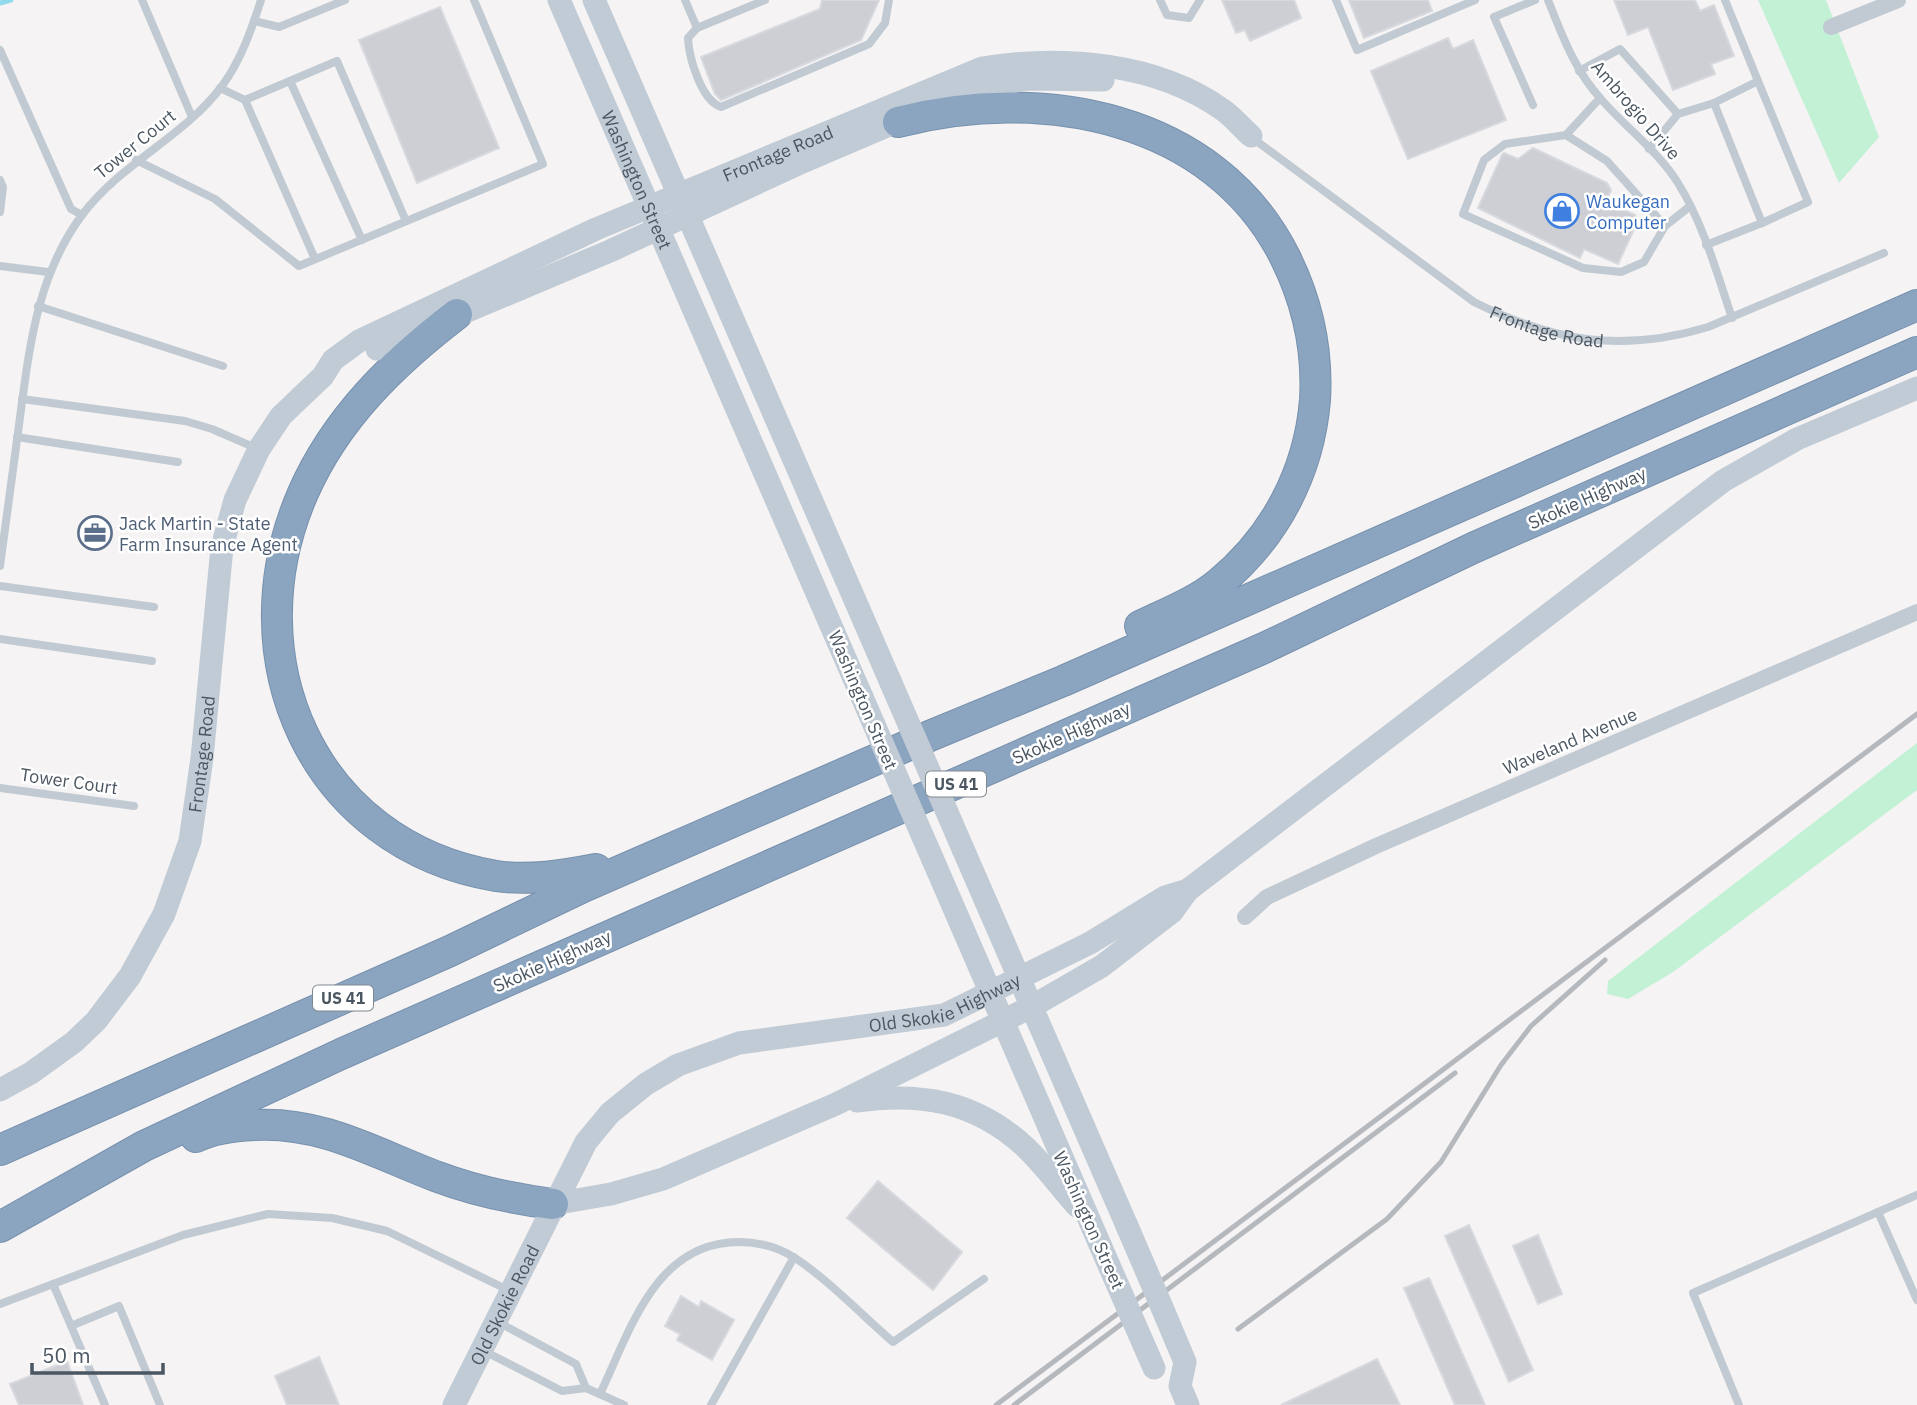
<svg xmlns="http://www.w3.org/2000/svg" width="1917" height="1405" viewBox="0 0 1917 1405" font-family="'IBM Plex Sans',sans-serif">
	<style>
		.green { fill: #c3f1d5 }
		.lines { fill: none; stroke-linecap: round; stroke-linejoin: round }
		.stream { stroke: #90daee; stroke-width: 5 }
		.building { fill: #cdcfd5; stroke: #d7d9de; stroke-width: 2 }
		.highway-casing { stroke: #7690ad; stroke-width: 32 }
		.lane { stroke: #c1cad2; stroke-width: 8 }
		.street { stroke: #c1cad2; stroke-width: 16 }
		.secondary { stroke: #c1cbd6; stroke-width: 23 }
		.highway { stroke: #8ba5c1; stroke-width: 30 }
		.rail { stroke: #b5b8bd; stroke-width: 5 }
		.secondary-bridge { stroke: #c1cbd6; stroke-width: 23 }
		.labels { text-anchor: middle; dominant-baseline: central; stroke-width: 5; stroke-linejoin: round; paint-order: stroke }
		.shield { fill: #fff; stroke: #808990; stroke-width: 2 }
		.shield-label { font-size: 16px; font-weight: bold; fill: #4a5661 }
		.street-label { font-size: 18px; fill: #4a5661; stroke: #fff }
		.shop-label { font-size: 18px; fill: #366cbe; stroke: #fff; text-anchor: start }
		.service-label { font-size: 18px; fill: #4e5e75; stroke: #fff; text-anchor: start }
	</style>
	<rect width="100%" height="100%" fill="#f5f3f3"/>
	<path class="green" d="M1758 0H1826L1879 137 1839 183Z
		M1917 743V790L1673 972 1628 999 1607 994 1608 981Z"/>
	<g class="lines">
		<path class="stream" d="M0 3 11 0"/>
	</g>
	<path class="building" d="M822 0H879L861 40 721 100 715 94 701 57 820 9Z
		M1222 0H1294L1301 18 1250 41 1245 30 1236 33Z
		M1349 0H1428L1432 11 1364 38Z
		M1614 0H1695L1700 11 1714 5 1734 56 1711 64 1715 74 1673 90 1648 27 1628 35Z
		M440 7 499 148 417 183 359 40Z
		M1448 38 1453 49 1473 40 1506 120 1408 159 1371 71Z
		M1533 148 1607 183 1611 190 1606 201 1635 215 1637 223 1618 264 1584 249 1580 258 1478 208 1502 155 1504 153 1518 159Z
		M878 1181 962 1252 933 1290 847 1218Z
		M1469 1225 1533 1370 1509 1382 1445 1236Z
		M1538 1235 1562 1294 1538 1304 1513 1246Z
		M1429 1278 1485 1405H1455L1404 1288Z
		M681 1296 699 1307 701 1301 734 1320 712 1360 677 1340 680 1334 665 1326Z
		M319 1357 339 1405H287L275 1376Z
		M1377 1359 1400 1405H1281Z
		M67 1361 83 1405H19L10 1384Z"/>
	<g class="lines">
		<g class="highway-casing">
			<path id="highway" d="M898 122C1040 85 1214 115 1285 257 1308 303 1318 349 1315 400 1309 472 1275 537 1219 583 1196 602 1167 613 1140 626
				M457 314C393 363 336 418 303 493 231 658 312 845 496 876 529 881 565 875 596 869
				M196 1137C214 1128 234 1126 254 1125 323 1121 376 1154 438 1177 475 1191 514 1199 553 1204
				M0 1150 450 951 583 887 932 735 1063 681 1917 305
				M0 1227 144 1146 341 1054 1264 648 1473 548 1917 352"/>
		</g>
		<g class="lane">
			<path d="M142 0 192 117"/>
			<path d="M685 0 697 28 765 0"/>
			<path d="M1160 0 1167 15 1189 18 1200 0"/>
			<path d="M1336 0 1357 50 1475 0"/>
			<path d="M1548 0C1562 35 1575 71 1601 99 1625 127 1658 151 1678 183 1703 223 1717 273 1732 318"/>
			<path d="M254 21 279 27 345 0"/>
			<path d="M697 28 688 38C689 58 701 100 721 107L869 44 885 23 889 0"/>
			<path d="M0 50 71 209 82 215"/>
			<path d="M1579 71 1620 49 1678 114 1714 103 1758 81 1725 0"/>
			<path d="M290 81 362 240"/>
			<path d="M1758 81 1808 202 1762 223"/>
			<path d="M220 88 245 100 337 61 406 221"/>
			<path d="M1600 98 1566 135 1505 144 1484 160 1463 214 1583 268 1621 272 1644 262 1665 226 1689 207"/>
			<path d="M245 100 315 259"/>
			<path d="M1533 105 1494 17 1535 0"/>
			<path d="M1566 135 1607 161 1665 226"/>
			<path id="s1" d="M1251 137 1474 302C1554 342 1622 353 1708 327L1884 253"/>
			<path d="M1649 149 1678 114"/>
			<path d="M136 160 215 199 299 266 543 164 474 0"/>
			<path d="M0 180 3 187 0 212"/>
			<path d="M1706 245 1762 223 1714 103"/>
			<path d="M0 266 48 272"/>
			<path d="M38 306 223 366"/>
			<path d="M22 399 185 421 212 429 256 448"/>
			<path d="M17 437 178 462"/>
			<path d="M0 566C6 519 13 472 19 425 29 350 36 277 82 215 121 163 184 137 222 86 241 60 251 31 261 0"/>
			<path d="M0 586 154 607"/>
			<path d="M0 639 152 661"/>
			<path d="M0 788 134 806"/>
			<path d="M1878 1212 1917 1300"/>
			<path d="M53 1284 105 1405"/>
			<path d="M0 1304 183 1235 268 1214 332 1218 387 1231 508 1290"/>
			<path d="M496 1321 576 1364 586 1388"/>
			<path d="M71 1326 119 1306 160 1405"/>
			<path d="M484 1351 562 1391 586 1388 624 1405"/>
			<path d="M600 1394C630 1331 655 1242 739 1242 758 1242 778 1247 795 1258 825 1277 864 1317 893 1342L984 1279"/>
			<path d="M711 1405 794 1257"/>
			<path d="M1739 1405 1693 1293 1917 1195"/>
		</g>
		<path class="street" d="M1831 27 1898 0
			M1245 917 1267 897 1376 846 1917 612"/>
		<g class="secondary">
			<path id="s2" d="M559 0 862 697"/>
			<path d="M594 0 891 683"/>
			<path d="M377 349 610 251 798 164 969 91 1026 79 1103 80"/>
			<path d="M963 849 1127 1226"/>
			<path d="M933 860 1101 1247"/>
			<path id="s3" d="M0 1090 31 1073 74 1042 96 1021 130 976 164 914 190 841 202 758 222 547 235 500 259 449 281 416 323 376 333 360 359 341 596 229 982 68C1061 55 1156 62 1223 110 1233 117 1242 128 1251 136"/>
			<path d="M857 1101C920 1092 974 1101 1023 1145 1043 1163 1059 1186 1077 1206"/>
			<path d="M553 1204 611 1194 663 1179 836 1104 1031 1007 1102 966 1172 912 1188 890 1723 481 1797 439 1917 388"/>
			<path d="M1161 1305 1185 1362 1180 1386 1188 1405"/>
			<path id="s4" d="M454 1405 586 1142 610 1113 646 1084 678 1065 739 1043 944 1015 1090 943 1165 897 1188 890"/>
		</g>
		<use href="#highway" class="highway"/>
		<path class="rail" d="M1238 1329 1387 1219 1441 1162 1501 1065 1531 1026 1605 960
			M996 1405 1917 714
			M1014 1405 1455 1073"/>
		<path class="secondary-bridge" d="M891 683 963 849
			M862 697 933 860
			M1127 1226 1161 1305
			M1101 1247 1154 1368"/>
	</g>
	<defs>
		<g id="shop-ring" transform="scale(1.75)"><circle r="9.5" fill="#fff" stroke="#3f7fe0" stroke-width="1.5"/><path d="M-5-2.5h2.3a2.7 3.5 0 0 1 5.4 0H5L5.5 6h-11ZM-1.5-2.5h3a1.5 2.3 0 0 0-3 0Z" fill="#3f7fe0"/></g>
		<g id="office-ring" transform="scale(1.75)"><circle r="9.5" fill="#fff" stroke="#5c6f8a" stroke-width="1.5"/><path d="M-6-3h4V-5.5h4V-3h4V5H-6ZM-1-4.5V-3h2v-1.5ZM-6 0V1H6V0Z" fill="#5c6f8a"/></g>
	</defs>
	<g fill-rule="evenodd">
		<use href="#shop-ring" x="1562" y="211"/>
		<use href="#office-ring" x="95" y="533"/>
	</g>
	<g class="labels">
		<g class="shield">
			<rect x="926" y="771.5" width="60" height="25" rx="5"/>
			<rect x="313" y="985.5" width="60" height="25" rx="5"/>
		</g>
		<g class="shield-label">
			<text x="956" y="784">US 41</text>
			<text x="343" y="998">US 41</text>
		</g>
		<g class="street-label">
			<text transform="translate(1636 110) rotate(49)">Ambrogio Drive</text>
			<text transform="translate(135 144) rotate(-39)">Tower Court</text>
			<text stroke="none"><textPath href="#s3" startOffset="1332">Frontage Road</textPath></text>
			<text stroke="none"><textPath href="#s2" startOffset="196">Washington Street</textPath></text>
			<text stroke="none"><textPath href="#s1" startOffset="355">Frontage Road</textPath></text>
			<text transform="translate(1587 498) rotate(-24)">Skokie Highway</text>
			<text transform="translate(863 700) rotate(67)">Washington Street</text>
			<text transform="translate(1071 733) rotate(-24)">Skokie Highway</text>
			<text transform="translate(1570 741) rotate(-23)">Waveland Avenue</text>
			<text stroke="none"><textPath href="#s3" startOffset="411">Frontage Road</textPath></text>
			<text transform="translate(69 781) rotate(8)">Tower Court</text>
			<text transform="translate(552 961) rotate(-24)">Skokie Highway</text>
			<text stroke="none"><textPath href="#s4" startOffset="691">Old Skokie Highway</textPath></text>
			<text transform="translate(1089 1220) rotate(66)">Washington Street</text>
			<text stroke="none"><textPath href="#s4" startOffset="112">Old Skokie Road</textPath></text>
		</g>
		<g class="shop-label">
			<text x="1586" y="201">Waukegan<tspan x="1586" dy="21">Computer</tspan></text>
		</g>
		<g class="service-label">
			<text x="119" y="523">Jack Martin - State<tspan x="119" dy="21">Farm Insurance Agent</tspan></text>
		</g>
	</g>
	<path d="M32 1363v10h131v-10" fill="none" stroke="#4a5661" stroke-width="3.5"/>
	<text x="42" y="1363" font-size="21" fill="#4a5661" stroke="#ffffff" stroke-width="5" paint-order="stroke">50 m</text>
</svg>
